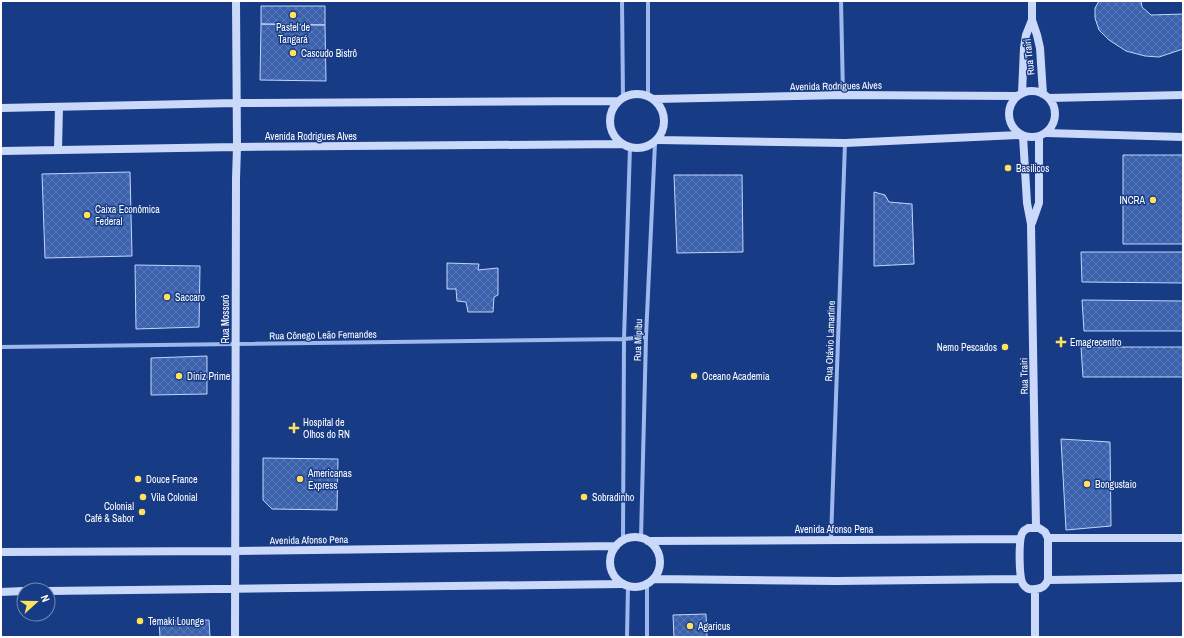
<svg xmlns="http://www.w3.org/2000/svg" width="1184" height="638" viewBox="0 0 1184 638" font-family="'Archivo Narrow',sans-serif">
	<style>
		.building { fill: url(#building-cross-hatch); stroke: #c3d5f9 }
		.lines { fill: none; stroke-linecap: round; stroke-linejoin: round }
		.street { stroke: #9db8ed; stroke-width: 4 }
		.secondary { stroke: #cad9f9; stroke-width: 8 }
		.poi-dot { fill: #ffe259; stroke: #183b85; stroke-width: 1.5 }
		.labels { text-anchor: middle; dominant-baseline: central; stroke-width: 3; stroke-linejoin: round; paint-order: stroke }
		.poi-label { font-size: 10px; fill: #fff; stroke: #183b85; text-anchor: start }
		.street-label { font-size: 10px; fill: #fff; stroke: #183b85 }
	</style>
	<defs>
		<pattern id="building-cross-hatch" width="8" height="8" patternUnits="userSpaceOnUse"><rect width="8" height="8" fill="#3c62ad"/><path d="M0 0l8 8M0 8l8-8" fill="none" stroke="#597ab9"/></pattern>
	</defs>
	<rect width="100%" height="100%" fill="#183b85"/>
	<path class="building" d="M1099 1H1141L1142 7 1151 15 1183 14V49L1159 57 1145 56 1126 51 1109 40 1099 30 1095 18V8Z
		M261 6H325V25L261 24Z
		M261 24 325 25 326 81 260 80Z
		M1123 155H1183V244H1123Z
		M130 172 132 256 45 258 42 174Z
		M674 175H742L743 252 677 253Z
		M874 192 885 195 889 202 912 204 914 264 874 266Z
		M1081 252H1183V283L1082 282Z
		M447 263 479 264 478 270 498 268V295L494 297 493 312H468L466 302 457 301 456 289H447Z
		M135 265 200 266 199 327 136 329Z
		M1082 300 1183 301V331H1084Z
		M1081 347H1183V377H1083Z
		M207 356V394L151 395V358Z
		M1061 439 1110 442 1111 526 1066 530Z
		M263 458 338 459 337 510 272 509 263 500Z
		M706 614 707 637H674L673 615Z
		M209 620 210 637H160L159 621Z"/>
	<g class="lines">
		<path class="street" d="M622 1 623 98
			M841 1 843 95
			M648 95V1
			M1 347 624 339 646 337
			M641 538 646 337 655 143
			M831 539 845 143
			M623 541 624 339 630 147
			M647 584V637
			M627 637 628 586"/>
		<path class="secondary" d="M1032 1V20L1037 35 1040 48 1043 94
			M1009 114a23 23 0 1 1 46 0a23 23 0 1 1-46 0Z
			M1022 93 1024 48 1026 35 1032 20
			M610 121a27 27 0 1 1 54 0a27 27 0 1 1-54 0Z
			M1049 98 1183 95
			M654 99 843 95 1017 96
			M1 108 236 103 618 101
			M1046 133 1183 137
			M1023 136 1027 203 1031 224 1036 528
			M658 140 845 143 1020 135
			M58 149 59 107
			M1 151 237 147 622 144
			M1032 223 1039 203V137
			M1028 528H1039L1045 532 1048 538V580C1045 586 1043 588 1036 589 1031 590 1026 589 1023 584 1019 578 1018 538 1023 532 1024 530 1026 530 1028 528Z
			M610 562a25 25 0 1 1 50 0a25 25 0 1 1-50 0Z
			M1048 538H1183
			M648 541 1020 539
			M1 552 235 551 616 546
			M654 579 836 581 1021 579
			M1048 580 1183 578
			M1035 589V637
			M48 591 622 584
			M1 592 24 591
			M235 637 236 179 237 147 236 1"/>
	</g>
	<g class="poi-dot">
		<circle cx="293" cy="15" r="4"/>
		<circle cx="293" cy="53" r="4"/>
		<circle cx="1008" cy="168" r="4"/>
		<circle cx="1153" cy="200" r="4"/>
		<circle cx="87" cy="215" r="4"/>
		<circle cx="167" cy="297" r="4"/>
		<path d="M1059 336h4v4h4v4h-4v4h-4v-4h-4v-4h4z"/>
		<circle cx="1005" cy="347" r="4"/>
		<circle cx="179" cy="376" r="4"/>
		<circle cx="694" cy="376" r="4"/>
		<path d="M292 422h4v4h4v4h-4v4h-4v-4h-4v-4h4z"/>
		<circle cx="138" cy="479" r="4"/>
		<circle cx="300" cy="479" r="4"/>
		<circle cx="1087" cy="484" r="4"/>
		<circle cx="143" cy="497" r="4"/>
		<circle cx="584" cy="497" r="4"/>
		<circle cx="142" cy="512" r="4"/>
		<circle cx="140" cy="621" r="4"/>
		<circle cx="690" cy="626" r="4"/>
	</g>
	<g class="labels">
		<g class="poi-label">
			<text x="293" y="27" text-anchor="middle">Pastel de<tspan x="293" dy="12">Tangará</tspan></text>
			<text x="301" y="53">Cascudo Bistrô</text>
			<text x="1016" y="168">Basílicos</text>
			<text x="1145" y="200" text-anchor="end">INCRA</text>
			<text x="95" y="209">Caixa Econômica<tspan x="95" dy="12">Federal</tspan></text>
			<text x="175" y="297">Saccaro</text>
			<text x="1070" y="342">Emagrecentro</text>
			<text x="997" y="347" text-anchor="end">Nemo Pescados</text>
			<text x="187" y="376">Diniz Prime</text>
			<text x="702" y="376">Oceano Academia</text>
			<text x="303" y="422">Hospital de<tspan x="303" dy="12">Olhos do RN</tspan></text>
			<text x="308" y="473">Americanas<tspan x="308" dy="12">Express</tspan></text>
			<text x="146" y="479">Douce France</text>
			<text x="1095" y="484">Bongustaio</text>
			<text x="151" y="497">Vila Colonial</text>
			<text x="592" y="497">Sobradinho</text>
			<text x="134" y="506" text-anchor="end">Colonial<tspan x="134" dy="12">Café &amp; Sabor</tspan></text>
			<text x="148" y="621">Temaki Lounge</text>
			<text x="698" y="626">Agaricus</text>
		</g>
		<g class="street-label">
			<text transform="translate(1029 57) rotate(-96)">Rua Trairi</text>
			<text transform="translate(836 86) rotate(-1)">Avenida Rodrigues Alves</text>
			<text x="311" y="136">Avenida Rodrigues Alves</text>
			<text transform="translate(225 319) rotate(-90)">Rua Mossoró</text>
			<text transform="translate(323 335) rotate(-1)">Rua Cônego Leão Fernandes</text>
			<text transform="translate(638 340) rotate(-88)">Rua Mipibu</text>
			<text transform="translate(830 341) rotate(-88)">Rua Otávio Lamartine</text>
			<text transform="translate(1024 376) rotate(-91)">Rua Trairi</text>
			<text x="834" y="529">Avenida Afonso Pena</text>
			<text transform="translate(309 540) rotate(-1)">Avenida Afonso Pena</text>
		</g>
	</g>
	<rect width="1184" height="638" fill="none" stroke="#ffffff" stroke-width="4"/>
	<g transform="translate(36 602) rotate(69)"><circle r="19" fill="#183b85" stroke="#7489b6"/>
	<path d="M0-3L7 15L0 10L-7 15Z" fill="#ffe259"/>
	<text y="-6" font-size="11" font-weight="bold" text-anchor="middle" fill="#ffffff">N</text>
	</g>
</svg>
